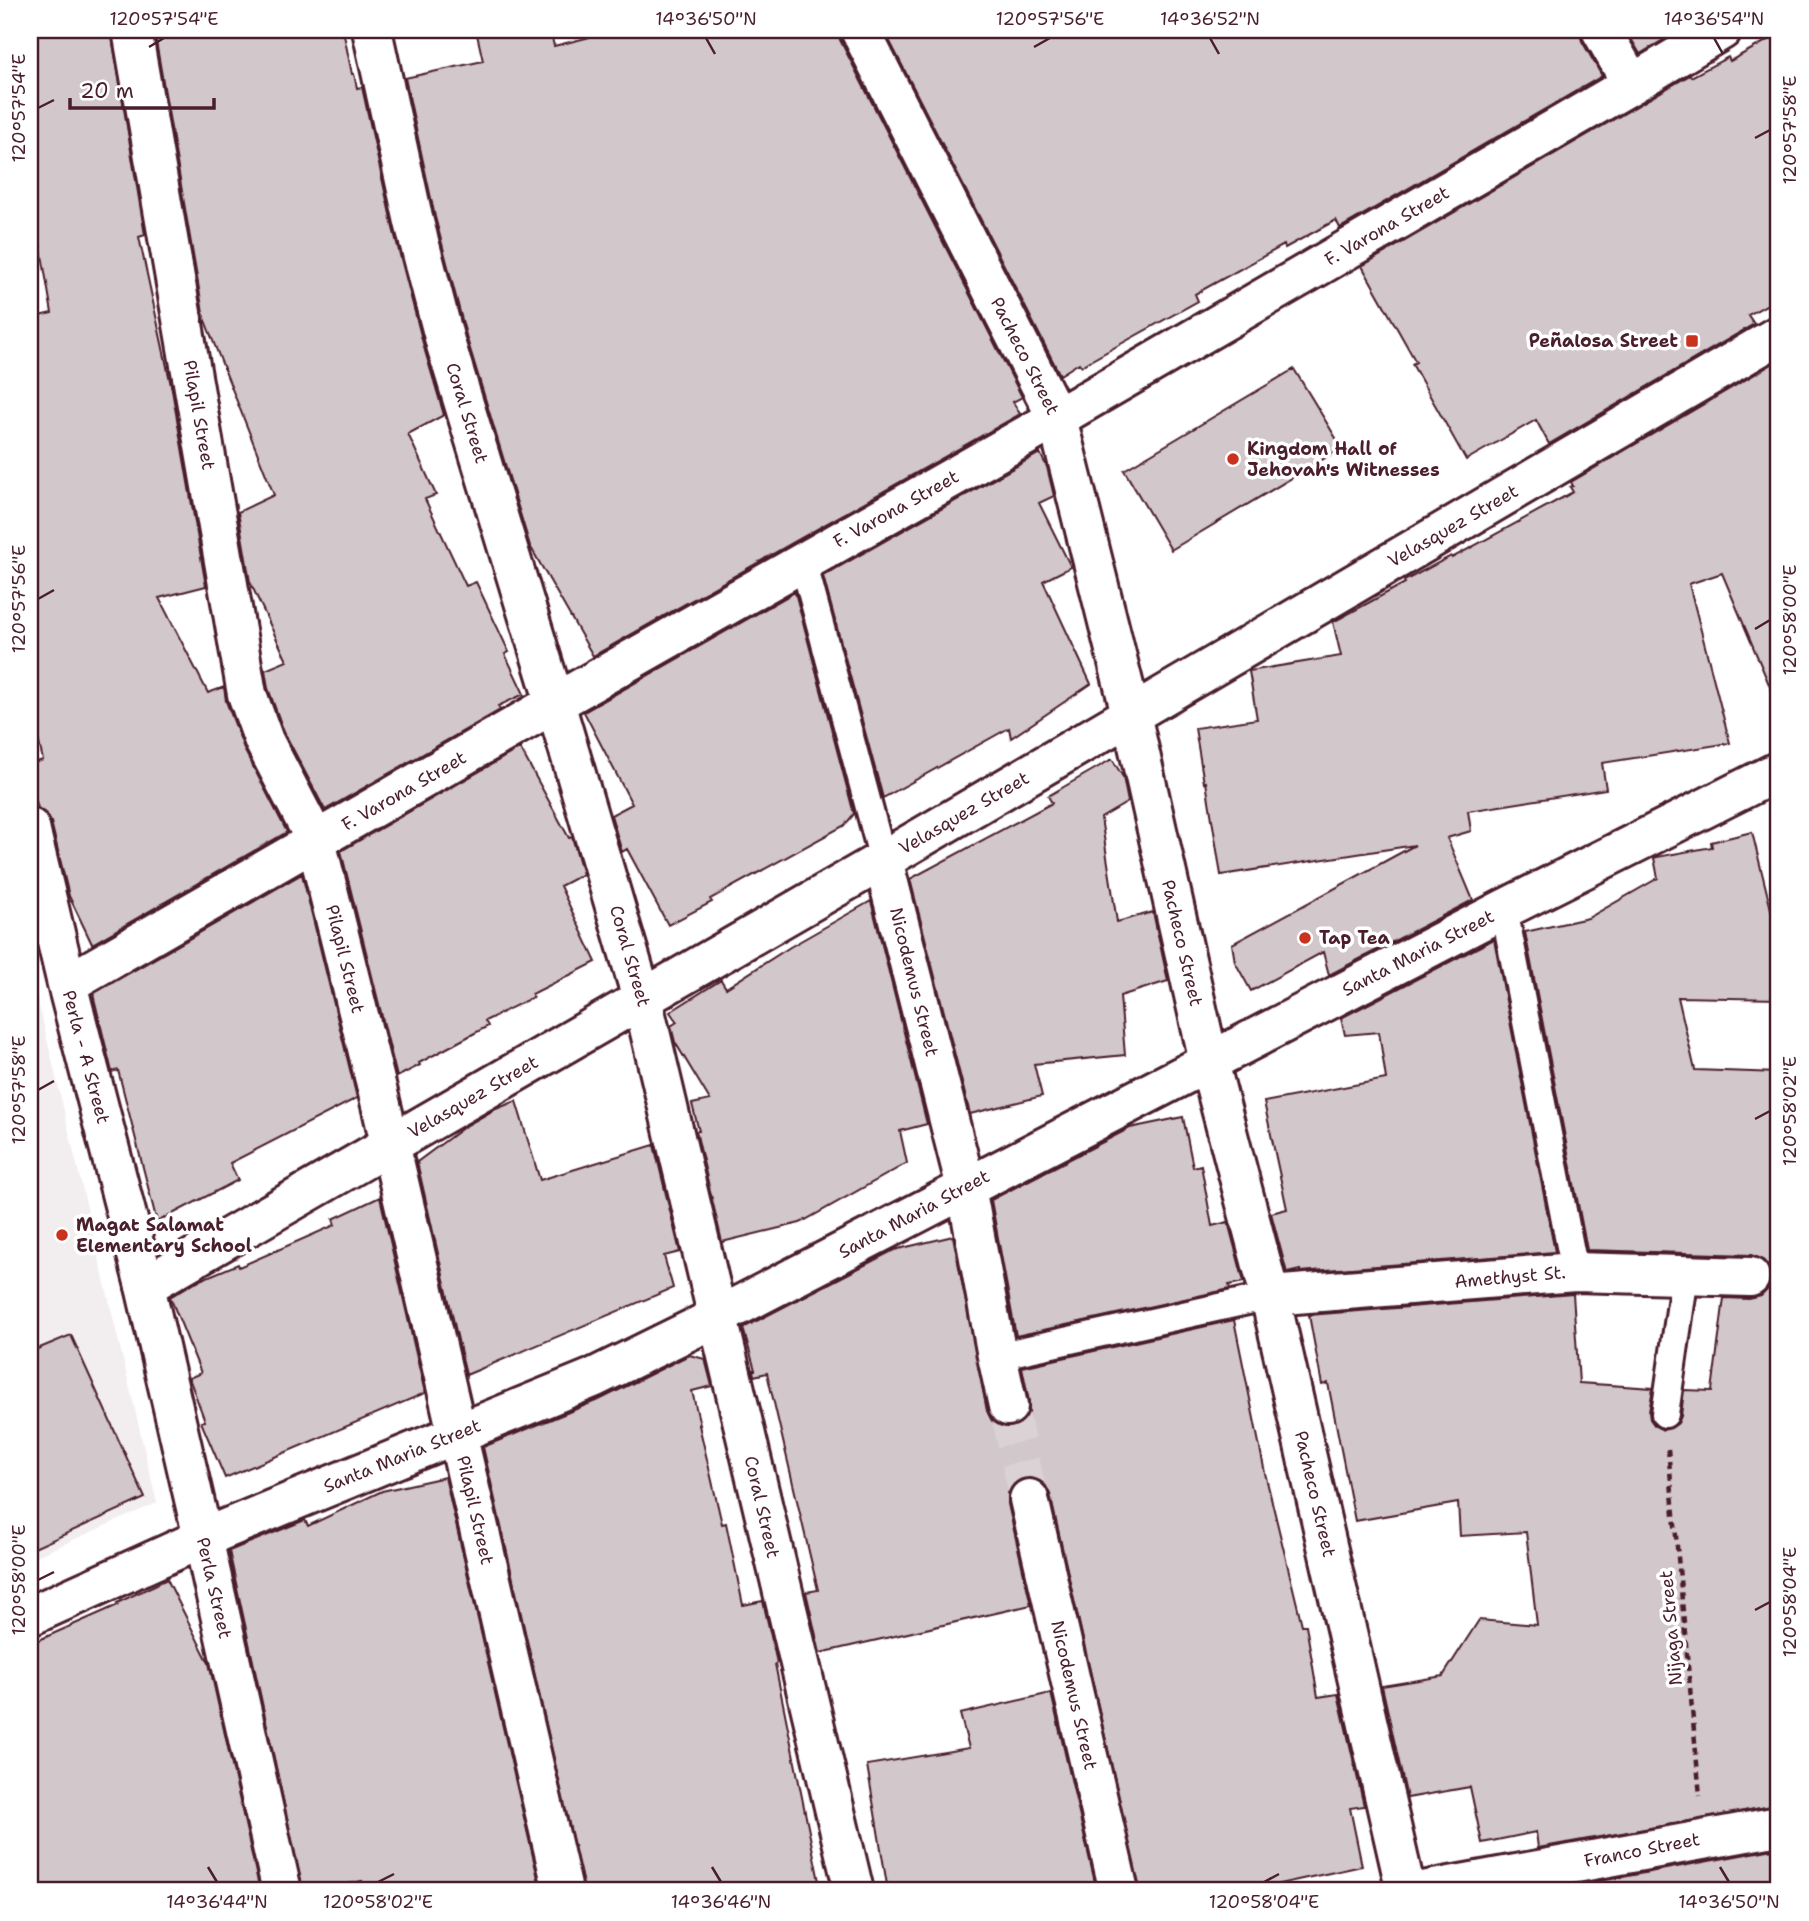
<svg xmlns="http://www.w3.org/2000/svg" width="1809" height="1921" viewBox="0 0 1809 1921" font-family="'Shantell Sans',sans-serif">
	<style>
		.built { fill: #f2eeef }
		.building { fill: #d2c7cb; stroke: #4a1f2b; stroke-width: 2 }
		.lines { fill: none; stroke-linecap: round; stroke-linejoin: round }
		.minor-tunnel { stroke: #dbd2d5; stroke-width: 38; stroke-dasharray: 38 19; stroke-linecap: butt }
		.service-casing { stroke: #4a1f2b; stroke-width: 32 }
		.minor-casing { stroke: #4a1f2b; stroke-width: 44 }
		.tertiary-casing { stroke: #4a1f2b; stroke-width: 44 }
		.path { stroke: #4a1f2b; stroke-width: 4.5; stroke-dasharray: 7 5; stroke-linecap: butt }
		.service { stroke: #fff; stroke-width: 26 }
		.minor { stroke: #fff; stroke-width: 38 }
		.tertiary { stroke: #fff; stroke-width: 38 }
		.ticks { fill: none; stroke: #4a1f2b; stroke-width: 2.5 }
		.poi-dot { fill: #c8321e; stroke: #fff; stroke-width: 2.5 }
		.labels { text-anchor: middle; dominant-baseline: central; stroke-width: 7; stroke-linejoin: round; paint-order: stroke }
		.street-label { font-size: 18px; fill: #4a1f2b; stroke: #fff }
		.poi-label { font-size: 18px; font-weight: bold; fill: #4a1f2b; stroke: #fff; text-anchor: start }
		.neatline { fill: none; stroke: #4a1f2b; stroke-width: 2.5 }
		.ticks-label { font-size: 18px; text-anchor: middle; fill: #4a1f2b }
	</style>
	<rect width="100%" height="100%" fill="#fff"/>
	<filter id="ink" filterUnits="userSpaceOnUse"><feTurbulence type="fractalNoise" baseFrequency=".0143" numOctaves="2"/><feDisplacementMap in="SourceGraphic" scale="14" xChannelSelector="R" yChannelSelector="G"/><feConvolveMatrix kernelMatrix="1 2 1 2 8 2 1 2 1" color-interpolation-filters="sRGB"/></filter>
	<g filter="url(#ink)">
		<path class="built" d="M30 967 157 1503 30 1559Z"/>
		<path class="building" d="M30 30H111L145 235 139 237 172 390 206 586 159 598 208 693 224 687 226 701 245 751 287 832 92 944 69 896 51 822 46 814 38 808 30 782V764L43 760 30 704V353L38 351 30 318 52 313 30 185Z
			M154 30H343L352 74H354L357 88 362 87 393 228 425 351 444 415 408 434 436 495 425 499 466 586 476 582 509 652 505 654 524 694 498 706 500 710 325 810 284 732 268 688 265 670 287 661 250 582 238 512 274 495 204 318Z
			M476 30H550L554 46 618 30H838L840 40 1022 397 1013 402 1020 414 593 656 530 546 467 339 435 217 405 78 483 61Z
			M884 30H1579L1582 41 1602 76 1340 228 1336 220 1285 248 1284 245 1195 294 1198 301 1081 366 1079 363 1060 375Z
			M1626 30H1664L1668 37 1640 54Z
			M1779 34V298L1748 315 1754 324 1549 444 1536 420 1466 460 1412 364 1416 362 1362 266 1690 75 1691 77 1728 57 1730 61Z
			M1774 363 1779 372V708L1722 573 1689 584 1730 743 1602 763 1606 789 1468 811 1471 831 1447 838 1473 900 1329 975 1323 952 1251 991 1235 962 1232 944 1415 845 1221 875 1206 782 1204 783 1195 728 1257 719 1249 671 1341 656 1333 622 1405 583 1404 581 1451 556 1452 558 1573 492 1570 487 1573 486 1571 482Z
			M1294 369 1342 448 1171 550 1124 470Z
			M1040 453 1047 467 1054 496 1039 503 1071 567 1043 581 1091 684 1011 738 1009 728 883 798 823 576Z
			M795 592 854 814 845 825 710 899 712 902 668 925 627 849 622 852 611 815 632 804 584 712Z
			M520 748 569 838 572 837 583 874 560 886 596 962 532 994 533 997 485 1021 488 1026 419 1063 420 1065 397 1077 341 851Z
			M1112 759 1123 777 1128 802 1101 818 1117 922 1153 912 1168 981 1120 996 1125 1055 1034 1064 1042 1096 970 1114 910 879 1052 803 1048 796Z
			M1752 832 1779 942V999L1678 997 1695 1070 1779 1073V1805L1538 1848 1536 1832 1482 1843 1470 1787 1407 1798 1382 1686 1443 1676 1479 1620 1537 1625 1526 1532 1460 1536 1458 1503 1355 1521 1328 1383 1322 1385 1309 1315 1573 1294 1579 1383 1653 1388 1649 1412 1650 1419 1655 1426 1663 1430 1671 1428 1678 1423 1681 1416 1684 1390 1712 1391 1724 1298 1749 1299 1761 1296 1768 1289 1772 1278 1769 1267 1762 1259 1751 1255 1587 1250 1525 932 1588 918 1658 878 1654 858 1657 857 1712 847 1711 842Z
			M302 874 357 1098 230 1163 238 1180 157 1222 118 1070 112 1072 93 994Z
			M871 901 927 1124 900 1131 907 1163 800 1223 722 1242 696 1131H699L692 1104 710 1100 675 1042 671 1026 677 1022 670 1012 721 980 726 988 790 947Z
			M1494 939 1555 1252 1300 1272V1270L1287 1273 1271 1213 1287 1209 1264 1102 1386 1079 1379 1032 1345 1035 1341 1018Z
			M516 1101 540 1180 654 1145 680 1252 664 1256 673 1288 466 1375 417 1162 464 1127 496 1109Z
			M1183 1117 1193 1167 1201 1165 1212 1226 1228 1222 1244 1282 1229 1285 1230 1289 1016 1336 991 1200 1130 1128Z
			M380 1197 425 1393 225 1478 201 1422 205 1421 189 1378 201 1373 170 1297 195 1282 238 1264 239 1267 335 1225 333 1219Z
			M953 1236 987 1411 992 1421 1002 1427H1012L1022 1423 1029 1413V1401L1022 1367 1234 1320 1265 1473 1302 1625H1306L1318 1697 1338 1694 1364 1806 1350 1808 1362 1866 1279 1884 1281 1891H1140L1050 1494 1045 1485 1036 1478H1025L1015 1483 1008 1493V1504L1031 1605 820 1653 806 1592 818 1590 767 1373 754 1376 753 1370H755L743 1328 894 1250Z
			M71 1335 145 1498 30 1550V1352Z
			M689 1355 705 1359 712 1386 692 1391 700 1425H699L722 1524 726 1523 743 1605 763 1601 777 1663 775 1664 821 1891H584L483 1447 603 1398Z
			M445 1477 541 1891H365L362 1881 314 1891H303L229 1551 305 1520 308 1526 382 1491Z
			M167 1579 209 1663 260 1891H30V1644L118 1605 117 1603Z
			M1051 1693 1097 1891H888L867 1765 969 1748 960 1714Z
			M1779 1848V1891H1547Z"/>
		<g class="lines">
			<path class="minor-tunnel" d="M1008 1406 1029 1499"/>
			<g class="service-casing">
				<path id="service" d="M803 561 883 860
					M1504 909 1575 1272
					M997 1356 1270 1296
					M1665 1414 1685 1275"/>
			</g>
			<g class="minor-casing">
				<path id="minor" d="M132 30 247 694 264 741 316 841 383 1113 563 1891
					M372 30 414 222 446 345 555 703 642 998 854 1891
					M1601 30 1632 84
					M30 828 67 984 145 1286
					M883 860 966 1187 997 1356 1008 1406
					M67 984 555 703 1057 418 1632 84 1722 30
					M1270 1296 1575 1272 1750 1277
					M1029 1499 1119 1891
					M282 1891 203 1538 593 1378 717 1317 1504 909 1779 771
					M1423 1891 1779 1826"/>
			</g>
			<g class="tertiary-casing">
				<path id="tertiary" d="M860 30 1057 418 1131 714 1209 1062 1270 1296 1406 1891
					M30 1616 203 1538 145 1286 883 860 1779 335"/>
			</g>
			<path class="path" d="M1668 1449 1700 1796"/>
			<use href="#service" class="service"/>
			<use href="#minor" class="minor"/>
			<use href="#tertiary" class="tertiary"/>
		</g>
	</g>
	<path class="ticks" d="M706 38 715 54M1210 38 1219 54M1714 38 1723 54M149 47 164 38M1034 47 1050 38M38 108 54 100M1755 138 1770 130M38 599 54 590M1755 629 1770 620M38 1090 54 1081M1755 1119 1770 1111M38 1580 54 1572M1755 1610 1770 1602M208 1867 217 1882M712 1867 721 1882M1720 1867 1729 1882M378 1882 394 1874M1264 1882 1279 1874"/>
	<g class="poi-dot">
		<rect x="1685" y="334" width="14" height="14" rx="3.5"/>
		<circle cx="1233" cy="459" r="7"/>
		<circle cx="1305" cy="938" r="7"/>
		<circle cx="62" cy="1235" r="7"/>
	</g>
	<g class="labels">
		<g class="street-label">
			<text transform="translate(1387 226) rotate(-30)">F. Varona Street</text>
			<text transform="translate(1025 356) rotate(63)">Pacheco Street</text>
			<text transform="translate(467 413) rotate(73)">Coral Street</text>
			<text transform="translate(199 415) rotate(80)">Pilapil Street</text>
			<text transform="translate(896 509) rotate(-29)">F. Varona Street</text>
			<text transform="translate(1453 526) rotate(-30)">Velasquez Street</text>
			<text transform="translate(404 791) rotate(-30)">F. Varona Street</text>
			<text transform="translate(964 813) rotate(-30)">Velasquez Street</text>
			<text transform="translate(1182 943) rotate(77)">Pacheco Street</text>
			<text transform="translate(1418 953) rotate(-27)">Santa Maria Street</text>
			<text transform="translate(630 956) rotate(74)">Coral Street</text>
			<text transform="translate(345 959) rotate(76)">Pilapil Street</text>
			<text transform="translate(914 982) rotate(76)">Nicodemus Street</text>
			<text transform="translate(86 1057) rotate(75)">Perla - A Street</text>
			<text transform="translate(473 1097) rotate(-30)">Velasquez Street</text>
			<text transform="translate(914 1214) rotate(-28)">Santa Maria Street</text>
			<text transform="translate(1510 1277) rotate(-5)">Amethyst St.</text>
			<text transform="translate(402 1456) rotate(-22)">Santa Maria Street</text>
			<text transform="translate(1315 1494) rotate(77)">Pacheco Street</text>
			<text transform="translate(762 1507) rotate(77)">Coral Street</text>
			<text transform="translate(475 1510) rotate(77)">Pilapil Street</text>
			<text transform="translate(214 1588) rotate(77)">Perla Street</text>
			<text transform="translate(1671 1628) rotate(-95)">Nijaga Street</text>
			<text transform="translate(1074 1695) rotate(77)">Nicodemus Street</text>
			<text transform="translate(1642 1850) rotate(-11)">Franco Street</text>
		</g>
		<g class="poi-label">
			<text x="1678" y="341" text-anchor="end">Peñalosa Street</text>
			<text x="1247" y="449">Kingdom Hall of<tspan x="1247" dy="21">Jehovah's Witnesses</tspan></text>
			<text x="1319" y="938">Tap Tea</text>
			<text x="76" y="1225">Magat Salamat<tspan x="76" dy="21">Elementary School</tspan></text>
		</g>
	</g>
	<rect width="1809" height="1921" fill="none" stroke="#fff" stroke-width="77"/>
	<path d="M70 98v10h144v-10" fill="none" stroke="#4a1f2b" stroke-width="3.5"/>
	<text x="80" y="98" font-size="21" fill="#4a1f2b" stroke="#ffffff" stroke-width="5" paint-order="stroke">20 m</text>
	<rect x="38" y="38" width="1732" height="1844" class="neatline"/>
	<g class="ticks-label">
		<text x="164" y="25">120°57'54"E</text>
		<text x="706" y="25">14°36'50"N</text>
		<text x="1050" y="25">120°57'56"E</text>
		<text x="1210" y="25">14°36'52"N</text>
		<text x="1714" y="25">14°36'54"N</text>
		<text transform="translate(19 108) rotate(-90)" y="6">120°57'54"E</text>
		<text transform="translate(1790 130) rotate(-90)" y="6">120°57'58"E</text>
		<text transform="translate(19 599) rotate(-90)" y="6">120°57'56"E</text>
		<text transform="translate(1790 620) rotate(-90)" y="6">120°58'00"E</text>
		<text transform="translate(19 1090) rotate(-90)" y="6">120°57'58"E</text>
		<text transform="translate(1790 1111) rotate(-90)" y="6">120°58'02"E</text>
		<text transform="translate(19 1580) rotate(-90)" y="6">120°58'00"E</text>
		<text transform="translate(1790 1602) rotate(-90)" y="6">120°58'04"E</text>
		<text x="217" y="1908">14°36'44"N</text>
		<text x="378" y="1908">120°58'02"E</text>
		<text x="721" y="1908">14°36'46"N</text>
		<text x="1264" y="1908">120°58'04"E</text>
		<text x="1729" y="1908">14°36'50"N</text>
	</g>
</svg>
